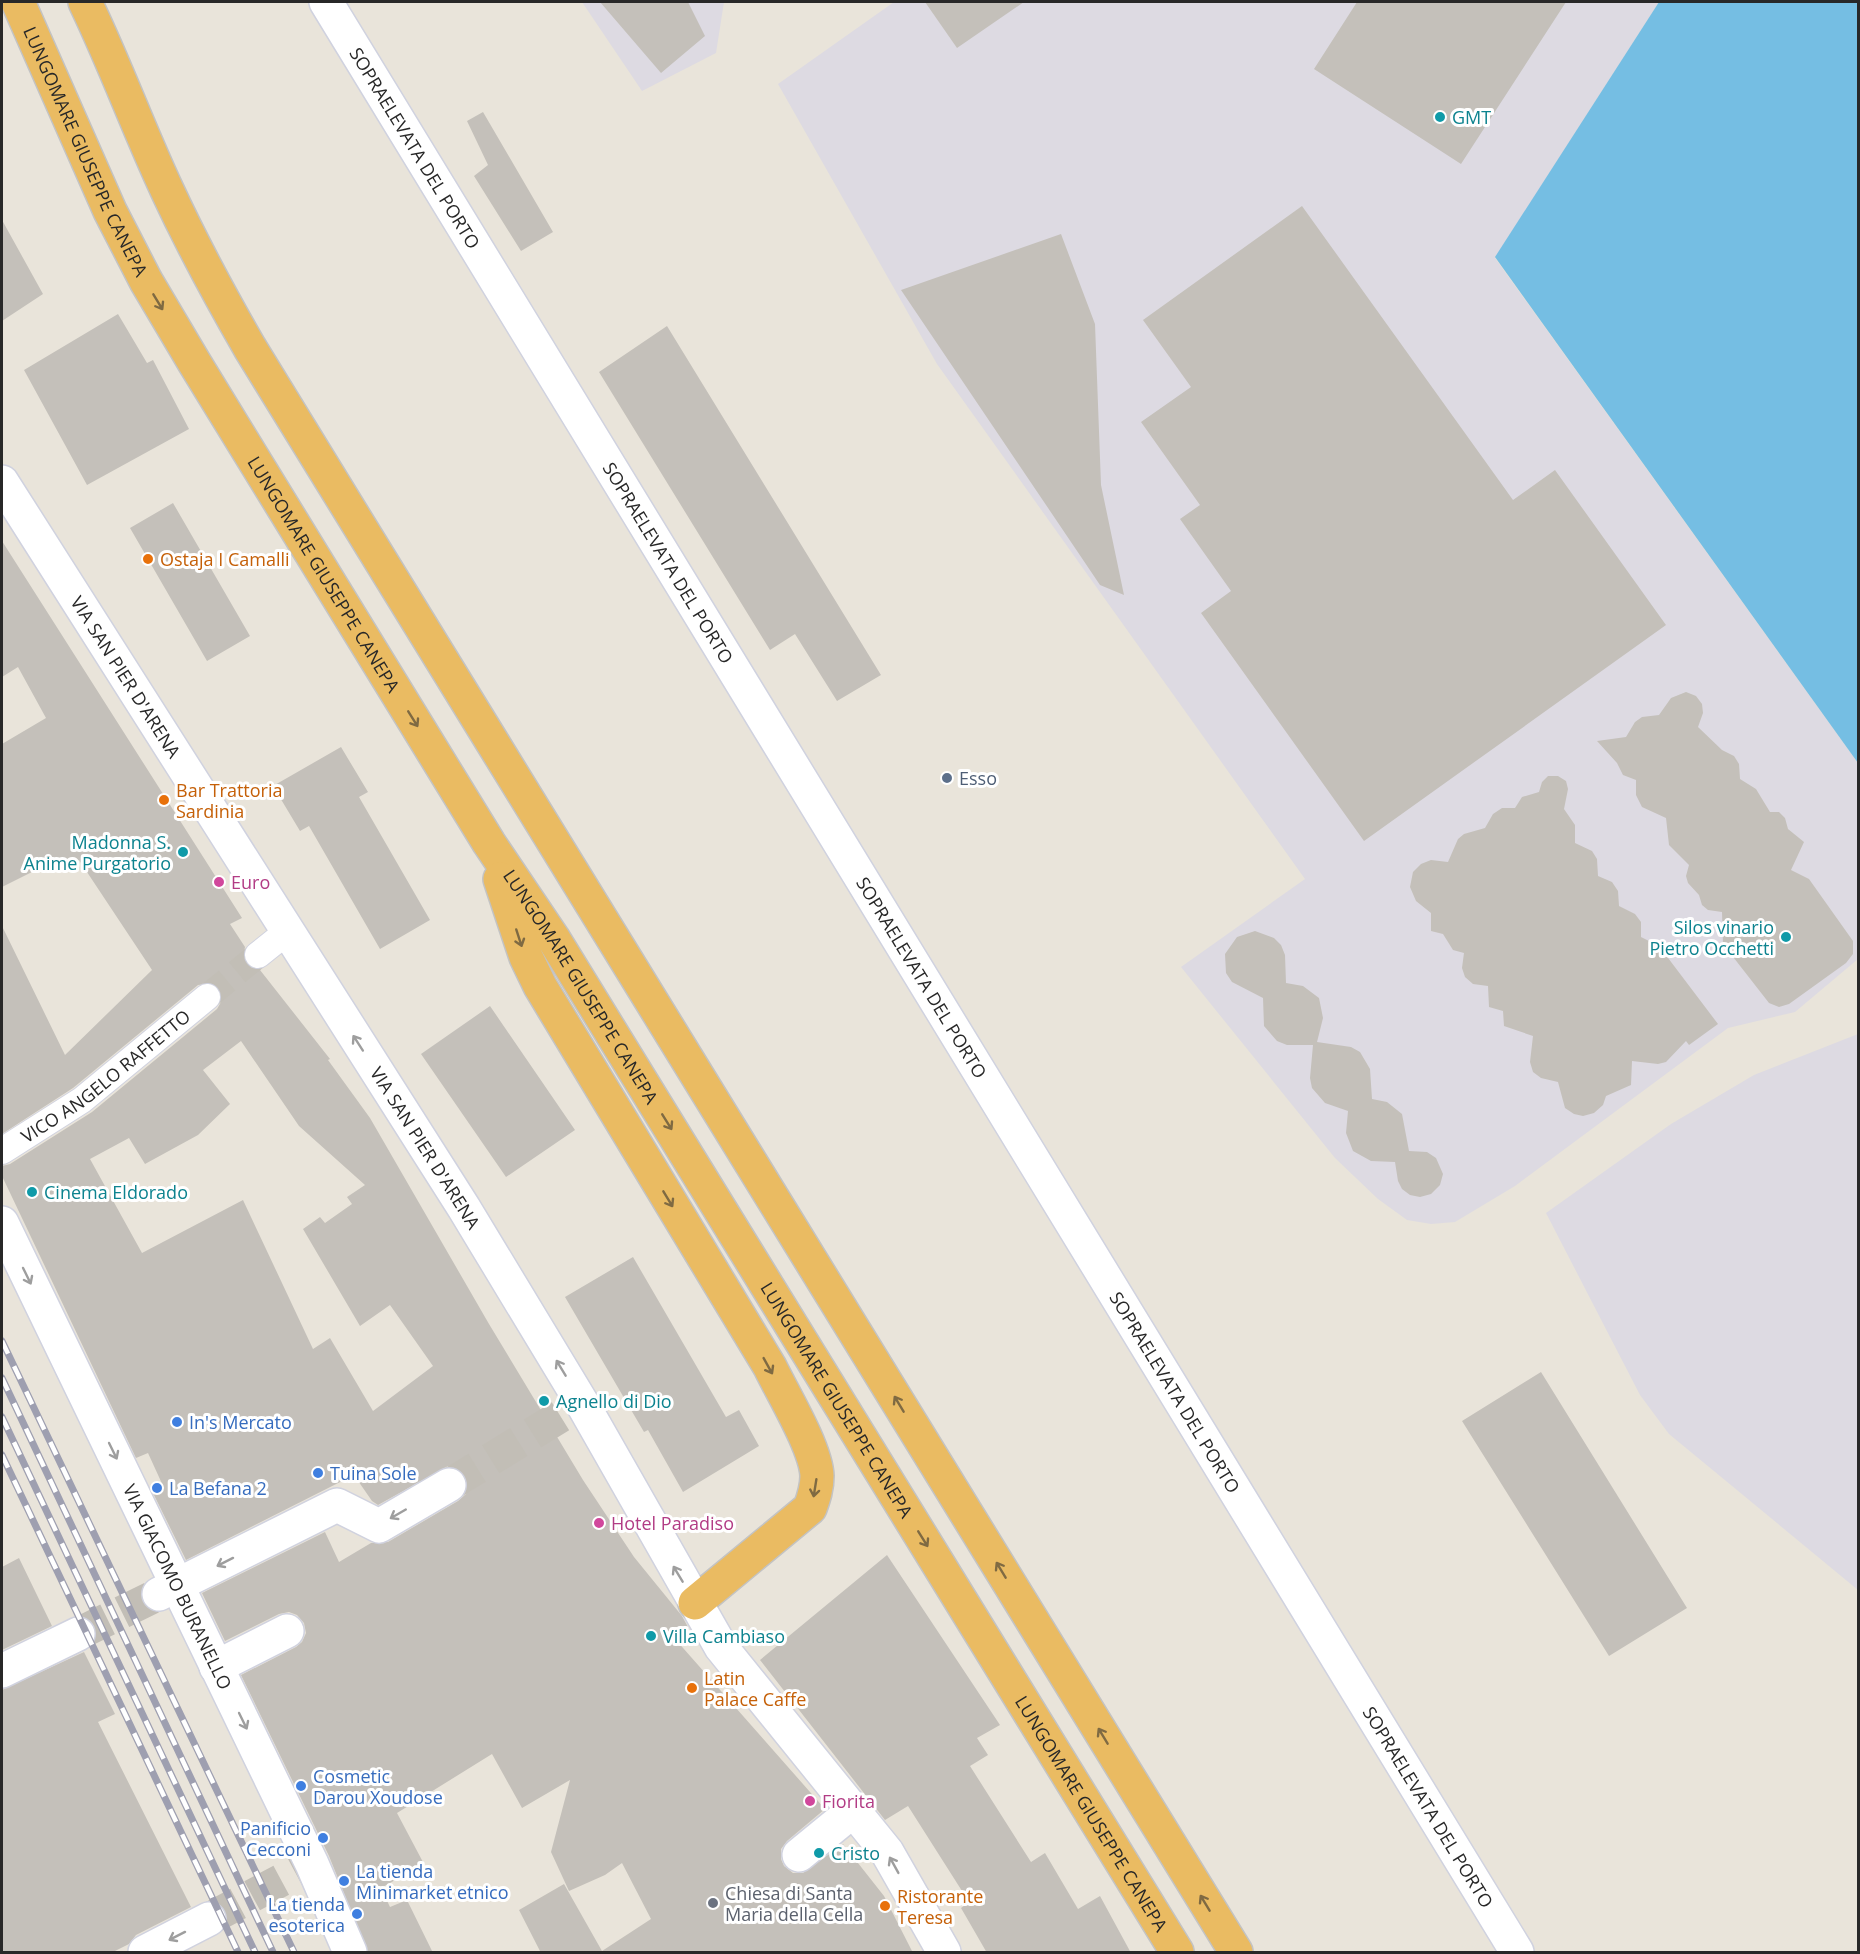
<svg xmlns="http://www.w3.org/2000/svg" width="1860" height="1954" viewBox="0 0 1860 1954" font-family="'Open Sans',sans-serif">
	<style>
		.industrial { fill: #dddae2 }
		.water { fill: #75bee3 }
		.building { fill: #c4c0ba; fill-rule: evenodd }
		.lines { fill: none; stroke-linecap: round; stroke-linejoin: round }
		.pedestrian-tunnel { stroke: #c2beb6; stroke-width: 26; stroke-dasharray: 26 13; stroke-linecap: butt }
		.minor-tunnel { stroke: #c2beb6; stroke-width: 33; stroke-dasharray: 33 16; stroke-linecap: butt }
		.pedestrian-casing { stroke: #d0d2df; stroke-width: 28 }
		.minor-casing { stroke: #d0d2df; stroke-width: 36 }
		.tertiary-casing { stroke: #d0d2df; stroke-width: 36 }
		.trunk-casing { stroke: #c3c3c3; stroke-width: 36 }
		.pedestrian { stroke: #fff; stroke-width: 26 }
		.minor { stroke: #fff; stroke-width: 33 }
		.tertiary { stroke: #fff; stroke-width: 33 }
		.trunk { stroke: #eabb62; stroke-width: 33 }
		.rail-casing { stroke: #9e9fb0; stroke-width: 7 }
		.rail { stroke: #fff; stroke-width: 4.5; stroke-dasharray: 14; stroke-linecap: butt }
		.oneway { stroke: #7f6a42 }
		.oneway2 { stroke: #9e9e9e }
		.culture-dot { fill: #0f9aa8; stroke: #fff; stroke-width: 2 }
		.food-dot { fill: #e8710a; stroke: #fff; stroke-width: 2 }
		.service-dot { fill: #5c6f8a; stroke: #fff; stroke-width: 2 }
		.hotel-dot { fill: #d1479c; stroke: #fff; stroke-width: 2 }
		.shop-dot { fill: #3f7fe0; stroke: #fff; stroke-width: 2 }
		.worship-dot { fill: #6b7280; stroke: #fff; stroke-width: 2 }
		.labels { text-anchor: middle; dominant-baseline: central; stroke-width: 6; stroke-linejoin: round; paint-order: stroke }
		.culture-label { font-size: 18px; fill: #0d838f; stroke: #fff; text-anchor: start }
		.street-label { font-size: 18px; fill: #282828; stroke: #fff }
		.food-label { font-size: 18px; fill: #c56008; stroke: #fff; text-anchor: start }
		.service-label { font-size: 18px; fill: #4e5e75; stroke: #fff; text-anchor: start }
		.hotel-label { font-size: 18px; fill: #b23c85; stroke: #fff; text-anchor: start }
		.shop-label { font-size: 18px; fill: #366cbe; stroke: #fff; text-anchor: start }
		.worship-label { font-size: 18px; fill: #5b616d; stroke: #fff; text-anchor: start }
	</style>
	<rect width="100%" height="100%" fill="#e9e4da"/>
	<path class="industrial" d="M582 2H724L716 53 642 91Z
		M894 2H1659L1495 258 1858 763V959L1795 1012 1728 1028 1515 1186 1455 1222 1431 1224 1407 1220 1378 1199 1335 1158 1181 967 1305 879 937 364 778 84Z
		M1858 1034V1590L1669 1434 1640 1395 1546 1213 1671 1124 1754 1075Z"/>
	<path class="water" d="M1659 2H1858V763L1495 257Z"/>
	<path class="building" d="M600 2H688L705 36 661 73Z
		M925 2H1024L957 48Z
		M1357 2H1566L1461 164 1314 69Z
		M483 112 553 232 521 251 474 176 488 165 467 121Z
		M1302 206 1513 500 1555 470 1666 625 1364 841 1201 613 1231 591 1180 519 1200 505 1141 422 1191 387 1143 320Z
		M2 220 43 294 2 321Z
		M1061 234 1095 324 1101 485 1124 595 1100 585 901 290Z
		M118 314 147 363 153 360 189 429 87 485 24 370Z
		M667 326 881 675 837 701 795 634 770 650 599 372Z
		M173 503 250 636 207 661 130 528Z
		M2 541 242 918 230 924 245 947 243 957 246 964 252 969 260 970 330 1059 328 1060 370 1118 489 1324 583 1480 634 1557 682 1616 689 1629 676 1640 825 1809 787 1841 781 1849V1859L784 1866 793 1873H803L843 1844 884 1896 913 1953H541L519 1910 564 1884 602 1951 651 1919 622 1863 605 1875 569 1891 551 1852 570 1780 522 1808 492 1754 397 1813 424 1864 381 1888 390 1907 407 1900 433 1953H368L329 1856 241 1675 296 1647 302 1642 306 1633 304 1623 297 1615 289 1612 279 1614 225 1641 202 1593 325 1532 339 1562 371 1543 388 1542 458 1501 466 1494 468 1484 465 1475 459 1469 448 1466 378 1505 372 1501 354 1475 186 1560 153 1493 164 1488 148 1453 136 1458 2 1176V1166L10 1164 92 1112 217 1009 221 1002 222 994 213 983 198 985 73 1088 2 1134V926L65 1055 152 970 79 860 54 869 50 863 2 887V744L46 718 18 667 2 677ZM241 1041 299 1126 365 1185 347 1197 352 1204 325 1223 320 1217 303 1229 360 1326 390 1305 433 1366 373 1411 330 1338 313 1349 243 1200 142 1253 90 1159 129 1138 145 1164 198 1135 230 1104 203 1070Z
		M1686 692 1696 696 1702 704 1703 713 1698 727 1722 750 1734 756 1739 764 1740 779 1756 789 1770 812H1779L1785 818 1788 829 1804 842 1791 870 1809 879 1853 941V954L1846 963 1789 1004 1779 1007 1769 1003 1723 944 1722 912 1708 910 1702 905 1699 895 1688 883 1686 876 1689 865 1669 845 1666 818 1642 807 1636 795V780L1623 775 1617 763 1597 741 1626 737 1635 722 1642 717 1659 715 1671 698Z
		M341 747 368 792 359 797 430 920 380 949 309 826 300 831 273 786Z
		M1548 776H1558L1566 781 1568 789 1564 809 1575 825V843L1592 851 1597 859 1598 876 1612 882 1618 891 1619 906 1635 914 1641 922V937L1659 946 1718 1024 1689 1045 1686 1041 1666 1062 1658 1064 1632 1061 1631 1085 1606 1096 1603 1105 1594 1113 1583 1116 1574 1114 1565 1108 1558 1082 1541 1078 1533 1072 1530 1062 1533 1036 1504 1026 1503 1011 1489 1007 1488 986 1473 984 1465 977 1462 968 1464 953 1453 950 1443 934 1431 931V913L1416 901 1410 887 1413 872 1421 864 1431 860 1448 862 1458 839 1464 834 1485 828 1493 814 1502 808H1515L1522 797 1539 792 1542 782Z
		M1255 931 1274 938 1281 945 1285 955 1286 983 1303 986 1319 998 1323 1018 1317 1042 1351 1047 1360 1052 1370 1069 1372 1099 1387 1102 1402 1114 1409 1151 1427 1152 1436 1158 1443 1174 1440 1185 1431 1194 1420 1197 1410 1195 1402 1189 1398 1181 1395 1162 1371 1161 1353 1151 1346 1133 1348 1111 1325 1103 1312 1088 1310 1078 1313 1045H1287L1277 1041 1264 1026 1263 998 1232 982 1226 973 1225 954 1237 937Z
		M490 1006 575 1130 506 1177 421 1054Z
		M633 1257 726 1417 739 1410 759 1446 683 1492 648 1430 644 1432 565 1297Z
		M1541 1372 1687 1608 1609 1656 1462 1421Z
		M887 1555 1000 1725 977 1738 988 1755 970 1766 1031 1862 1045 1853 1078 1909 1100 1896 1131 1953H987L961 1908 969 1902 908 1806 885 1820 760 1660Z
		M19 1558 52 1626 2 1650V1567Z
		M84 1652 115 1714 98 1722 191 1907 136 1935 129 1944 111 1953H2V1690Z"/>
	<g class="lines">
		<path class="pedestrian-tunnel" d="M207 997 258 955"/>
		<path class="minor-tunnel" d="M449 1485 582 1403
			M78 1634 159 1594
			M209 1919 302 1869"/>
		<g class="pedestrian-casing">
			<g id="pedestrian">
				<path d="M258 955 288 931"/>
				<path id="s1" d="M2 1151 82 1100 207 997"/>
			</g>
		</g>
		<g class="minor-casing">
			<g id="minor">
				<path id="s2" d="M326 2 1517 1952"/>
				<path d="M159 1594 337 1505 379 1526 449 1485"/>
				<path d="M216 1667 287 1631"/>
				<path d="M2 1671 78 1634"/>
				<path d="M799 1855 854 1810"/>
				<path d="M145 1952 209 1919"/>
			</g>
		</g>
		<g class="tertiary-casing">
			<g id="tertiary">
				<path id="s3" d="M2 482 464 1208 582 1403 721 1647 887 1852 944 1952"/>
				<path id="s4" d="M2 1223 312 1864 350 1952"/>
			</g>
		</g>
		<g class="trunk-casing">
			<g id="trunk">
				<path id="s5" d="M18 2 110 211 146 281 194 362 489 843 553 938 1177 1952"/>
				<path d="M85 2C115 64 138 128 167 190 192 244 220 296 250 348L1236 1952"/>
				<path d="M500 879 526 957 540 986 770 1367C783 1394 816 1448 817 1476 817 1488 814 1497 810 1508L695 1603"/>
			</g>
		</g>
		<use href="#pedestrian" class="pedestrian"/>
		<use href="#minor" class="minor"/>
		<use href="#tertiary" class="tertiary"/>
		<use href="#trunk" class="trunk"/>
		<g class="rail-casing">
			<path id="rail" d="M2 1341 294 1952
				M2 1378 273 1952
				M2 1417 255 1952
				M2 1455 238 1952"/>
		</g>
		<use href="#rail" class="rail"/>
	</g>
	<defs><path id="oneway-shaft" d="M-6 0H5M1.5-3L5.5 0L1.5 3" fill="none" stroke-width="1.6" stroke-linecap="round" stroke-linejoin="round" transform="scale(1.5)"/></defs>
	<g class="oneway">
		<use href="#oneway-shaft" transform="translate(158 302) rotate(59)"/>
		<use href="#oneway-shaft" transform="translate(413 719) rotate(58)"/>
		<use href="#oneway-shaft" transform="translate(519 938) rotate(72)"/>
		<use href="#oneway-shaft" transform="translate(667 1122) rotate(58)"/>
		<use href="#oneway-shaft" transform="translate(668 1199) rotate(59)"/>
		<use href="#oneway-shaft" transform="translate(768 1366) rotate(61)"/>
		<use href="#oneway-shaft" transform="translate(899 1404) rotate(-121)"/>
		<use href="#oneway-shaft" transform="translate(815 1488) rotate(99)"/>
		<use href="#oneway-shaft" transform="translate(923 1539) rotate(58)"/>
		<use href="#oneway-shaft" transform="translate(1001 1570) rotate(-121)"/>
		<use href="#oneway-shaft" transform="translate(1103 1736) rotate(-121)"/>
		<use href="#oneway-shaft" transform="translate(1205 1903) rotate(-121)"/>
	</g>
	<g class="oneway2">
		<use href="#oneway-shaft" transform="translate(358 1043) rotate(-123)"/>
		<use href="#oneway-shaft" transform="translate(27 1276) rotate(64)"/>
		<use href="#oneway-shaft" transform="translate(561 1368) rotate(-121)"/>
		<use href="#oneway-shaft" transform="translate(113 1451) rotate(64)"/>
		<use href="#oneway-shaft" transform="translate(398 1514) rotate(150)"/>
		<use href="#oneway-shaft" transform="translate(225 1562) rotate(153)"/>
		<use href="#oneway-shaft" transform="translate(678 1574) rotate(-121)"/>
		<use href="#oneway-shaft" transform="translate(243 1721) rotate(64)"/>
		<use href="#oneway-shaft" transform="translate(894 1865) rotate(-119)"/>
		<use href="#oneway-shaft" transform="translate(177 1936) rotate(153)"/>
	</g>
	<g class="culture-dot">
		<circle cx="1440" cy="117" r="6"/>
		<circle cx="183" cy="852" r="6"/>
		<circle cx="1786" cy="937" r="6"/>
		<circle cx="32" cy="1192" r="6"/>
		<circle cx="544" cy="1401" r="6"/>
		<circle cx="651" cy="1636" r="6"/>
		<circle cx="819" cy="1853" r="6"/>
	</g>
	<g class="food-dot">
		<circle cx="148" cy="559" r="6"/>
		<circle cx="164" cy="800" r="6"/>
		<circle cx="692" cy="1688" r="6"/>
		<circle cx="885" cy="1906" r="6"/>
	</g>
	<circle class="service-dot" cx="947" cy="778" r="6"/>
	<g class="hotel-dot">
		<circle cx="219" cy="882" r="6"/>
		<circle cx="599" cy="1523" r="6"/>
		<circle cx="810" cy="1801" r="6"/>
	</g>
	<g class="shop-dot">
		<circle cx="177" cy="1422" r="6"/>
		<circle cx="318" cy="1473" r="6"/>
		<circle cx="157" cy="1488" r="6"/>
		<circle cx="301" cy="1786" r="6"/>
		<circle cx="323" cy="1838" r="6"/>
		<circle cx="344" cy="1881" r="6"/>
		<circle cx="357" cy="1914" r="6"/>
	</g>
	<circle class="worship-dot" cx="713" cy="1903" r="6"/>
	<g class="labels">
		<g class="culture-label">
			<text x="1452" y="117">GMT</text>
			<text x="171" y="842" text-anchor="end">Madonna S.<tspan x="171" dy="21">Anime Purgatorio</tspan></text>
			<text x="1774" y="927" text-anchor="end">Silos vinario<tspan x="1774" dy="21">Pietro Occhetti</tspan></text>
			<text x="44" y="1192">Cinema Eldorado</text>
			<text x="556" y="1401">Agnello di Dio</text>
			<text x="663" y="1636">Villa Cambiaso</text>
			<text x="831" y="1853">Cristo</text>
		</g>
		<g class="street-label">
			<text stroke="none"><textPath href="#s2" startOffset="171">SOPRAELEVATA DEL PORTO</textPath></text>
			<text stroke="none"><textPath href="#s5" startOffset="164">LUNGOMARE GIUSEPPE CANEPA</textPath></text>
			<text stroke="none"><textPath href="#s2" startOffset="657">SOPRAELEVATA DEL PORTO</textPath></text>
			<text stroke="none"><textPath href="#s5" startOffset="650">LUNGOMARE GIUSEPPE CANEPA</textPath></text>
			<text stroke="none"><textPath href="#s3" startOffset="231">VIA SAN PIER D'ARENA</textPath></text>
			<text stroke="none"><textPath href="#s2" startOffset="1143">SOPRAELEVATA DEL PORTO</textPath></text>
			<text stroke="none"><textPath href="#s5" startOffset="1136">LUNGOMARE GIUSEPPE CANEPA</textPath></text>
			<text stroke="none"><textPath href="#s1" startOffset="128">VICO ANGELO RAFFETTO</textPath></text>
			<text stroke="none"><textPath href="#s3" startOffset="789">VIA SAN PIER D'ARENA</textPath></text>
			<text stroke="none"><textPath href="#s2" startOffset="1629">SOPRAELEVATA DEL PORTO</textPath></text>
			<text stroke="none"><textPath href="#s5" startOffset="1622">LUNGOMARE GIUSEPPE CANEPA</textPath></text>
			<text stroke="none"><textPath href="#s4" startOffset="404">VIA GIACOMO BURANELLO</textPath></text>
			<text stroke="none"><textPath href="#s2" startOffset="2115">SOPRAELEVATA DEL PORTO</textPath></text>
			<text stroke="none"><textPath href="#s5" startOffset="2108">LUNGOMARE GIUSEPPE CANEPA</textPath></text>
		</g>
		<g class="food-label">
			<text x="160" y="559">Ostaja I Camalli</text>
			<text x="176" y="790">Bar Trattoria<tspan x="176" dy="21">Sardinia</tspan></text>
			<text x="704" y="1678">Latin<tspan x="704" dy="21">Palace Caffe</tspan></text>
			<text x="897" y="1896">Ristorante<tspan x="897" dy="21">Teresa</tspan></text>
		</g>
		<g class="service-label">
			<text x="959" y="778">Esso</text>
		</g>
		<g class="hotel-label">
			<text x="231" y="882">Euro</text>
			<text x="611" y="1523">Hotel Paradiso</text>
			<text x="822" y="1801">Fiorita</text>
		</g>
		<g class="shop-label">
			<text x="189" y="1422">In's Mercato</text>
			<text x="330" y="1473">Tuina Sole</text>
			<text x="169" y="1488">La Befana 2</text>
			<text x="313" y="1776">Cosmetic<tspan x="313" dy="21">Darou Xoudose</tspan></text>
			<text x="311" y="1828" text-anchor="end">Panificio<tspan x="311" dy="21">Cecconi</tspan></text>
			<text x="356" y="1871">La tienda<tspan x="356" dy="21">Minimarket etnico</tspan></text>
			<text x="345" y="1904" text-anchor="end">La tienda<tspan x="345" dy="21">esoterica</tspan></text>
		</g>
		<g class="worship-label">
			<text x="725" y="1893">Chiesa di Santa<tspan x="725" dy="21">Maria della Cella</tspan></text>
		</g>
	</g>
	<rect width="1860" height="1954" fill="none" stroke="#282828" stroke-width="6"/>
</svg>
